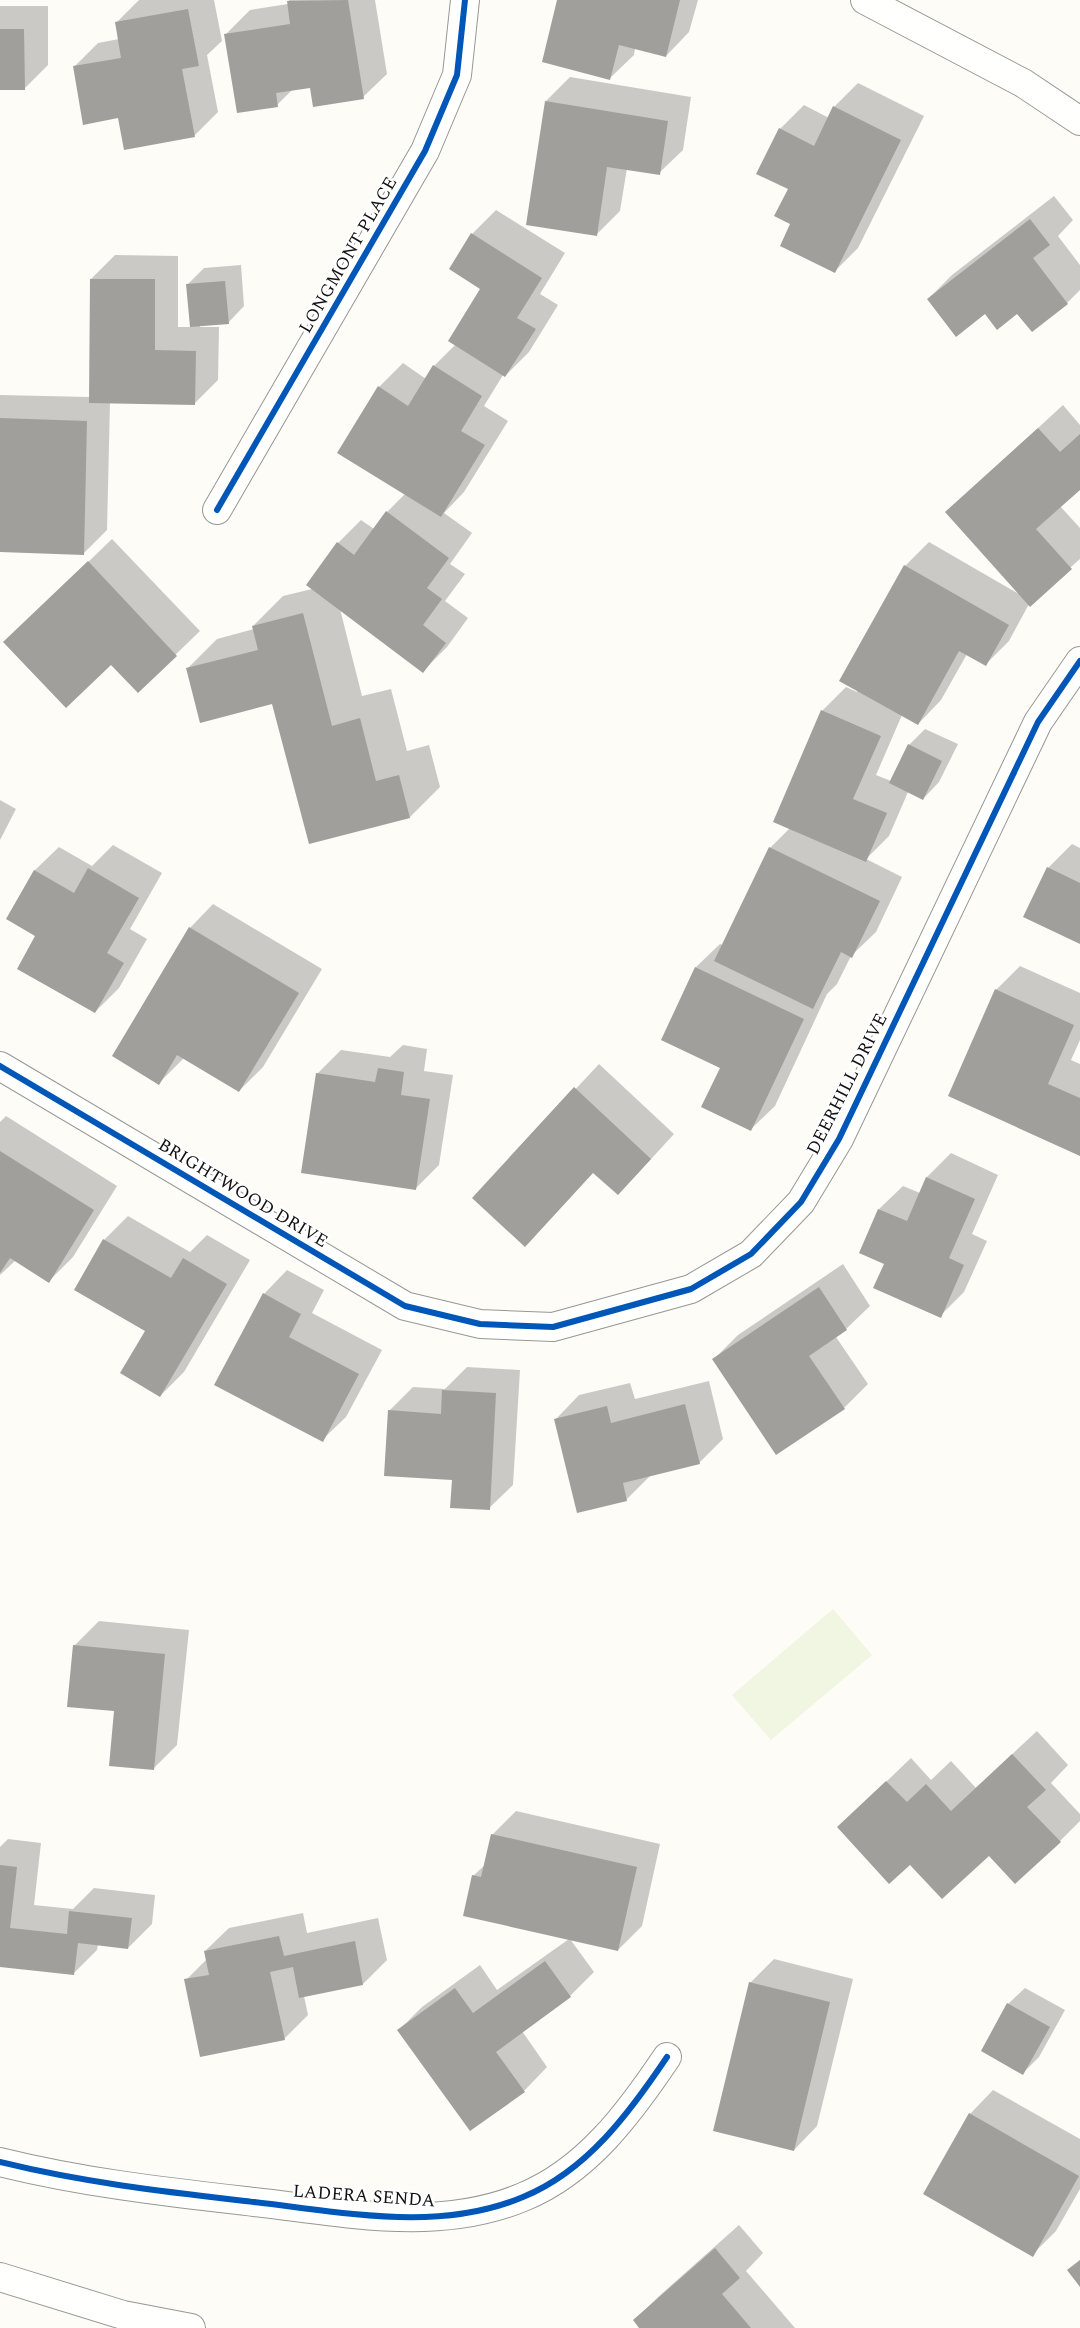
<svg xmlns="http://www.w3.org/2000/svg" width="1080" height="2328" viewBox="0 0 1080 2328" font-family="Spectral,serif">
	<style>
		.pitch { fill: #f0f6e1 }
		.shadow { fill: #0003 }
		.building { fill: #a19f9c }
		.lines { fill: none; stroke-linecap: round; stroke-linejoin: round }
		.minor-casing { stroke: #979795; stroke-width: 30 }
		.tertiary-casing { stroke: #979795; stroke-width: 30 }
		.minor { stroke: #fffffe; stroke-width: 28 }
		.tertiary { stroke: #fffffe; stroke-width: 28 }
		.cycleway-casing { stroke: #fff; stroke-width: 9 }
		.cycleway { stroke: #0057b8; stroke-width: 6 }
		.labels { text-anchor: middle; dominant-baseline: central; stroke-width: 5; stroke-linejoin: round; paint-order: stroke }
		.street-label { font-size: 18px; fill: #111; stroke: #fff }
	</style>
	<rect width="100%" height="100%" fill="#fdfcf7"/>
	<path class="pitch" d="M833 1609 872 1655 771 1740 732 1695Z"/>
	<path class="shadow" d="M139 0H214L222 41 207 55 218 112 194 136 119 117 74 67 98 43 119 39 116 23Z
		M289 0H375L387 74 363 97 311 86 293 89 277 105 226 34 250 10 288 4Z
		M559 0H698L689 32 666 56 635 48 634 55 610 78Z
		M0 6H48V65L24 89H0Z
		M570 77 691 97 683 150 659 173 627 168 620 211 596 235 527 224 546 101Z
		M858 83 924 116 858 248 834 272 792 223 790 189 780 129 804 105 829 118 834 107Z
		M1054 196 1073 220 1058 236 1080 265V290L1067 303 985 313 928 299 952 275Z
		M496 210 565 253 540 294 558 305 529 352 505 376 503 375 484 406 508 421 464 492 444 513 472 533 450 564 465 574 445 601 468 618 447 647 423 671 340 609 362 696 391 689 407 751 429 745 440 787 410 817 309 842 273 703 187 669 217 639 254 629 253 626 283 596 312 589 338 543 361 520 374 529 387 512 405 494 379 387 403 363 426 379 434 366 456 344 482 289 472 234Z
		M115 255 178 256V327H191L187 285 204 268 241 265 244 306 228 323 200 325V327H219L218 380 194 404 110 402 107 530 83 554 0 551V395L90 397 91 279Z
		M1063 405 1080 425V488L1060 506 1080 528V559L1029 604 1009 641 985 665 967 654 941 700 918 724 902 715 876 775 891 781 909 745 925 729 958 744 939 782 923 799 908 792 889 836 866 859 902 877 876 932 851 956 837 984 827 994 775 1106 751 1129 721 1068 662 1040 696 967 720 944 723 945 770 848 790 828 822 711 846 687 857 692 905 566 929 542 1019 594 947 512Z
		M112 539 200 631 138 691 111 663 29 619Z
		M0 800 16 809 0 840Z
		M1072 844 1080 848V943L1048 868Z
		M113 845 162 873 130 929 147 939 119 988 95 1012 37 936 8 919 35 870 59 847 92 866Z
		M213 904 322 969 263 1067 239 1091 184 1058 159 1083 190 928Z
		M1020 966 1080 993V1040L1071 1060 1080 1064V1155L996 990Z
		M403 1045 427 1049 424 1071 453 1075 439 1165 415 1189 317 1074 341 1050 390 1057Z
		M599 1064 674 1134 641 1170 618 1194 594 1172 474 1198Z
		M6 1116 117 1186 73 1257 49 1281 16 1260 0 1275V1122Z
		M951 1153 998 1175 972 1234 987 1241 964 1292 940 1316 879 1209 903 1186 920 1193 927 1177Z
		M128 1216 190 1252 207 1235 250 1260 184 1372 160 1396 146 1330 76 1289 104 1240Z
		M843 1264 870 1306 846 1329 836 1337 868 1384 844 1408 714 1359 738 1335Z
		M287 1270 324 1290 312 1313 382 1350 346 1417 322 1440 264 1294Z
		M467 1367 520 1370 513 1485 489 1508 453 1479 389 1411 413 1387 445 1389Z
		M709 1381 723 1439 699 1463 651 1475 626 1500 556 1419 579 1395 630 1383 635 1399Z
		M99 1621 189 1630 177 1745 154 1768 75 1645Z
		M1037 1731 1068 1765 1051 1783 1080 1814V1821L1060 1841 989 1854 910 1863 839 1827 911 1758 931 1780 951 1761 976 1788Z
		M516 1811 660 1844 642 1926 618 1950 570 1939 594 1972 570 1996 522 2031 547 2067 524 2091 399 2030 422 2007 480 1965 497 1990 569 1939 473 1876 486 1864 492 1835Z
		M8 1839 41 1843 34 1905 73 1909 94 1888 155 1895 152 1924 128 1948 98 1944 97 1950 73 1974 0 1966V1847Z
		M303 1913 307 1933 378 1918 387 1960 363 1984 304 1996 308 2015 284 2039 186 1980 207 1959 205 1951 229 1928Z
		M774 1959 853 1979 817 2126 794 2150 750 1983Z
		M1025 1988 1065 2010 1039 2057 1022 2074 1008 2004Z
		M993 2090 1080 2139V2189L1056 2231 1032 2255 970 2114Z
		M739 2225 763 2253 746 2271 795 2328H641L635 2320 658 2297Z"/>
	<path class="building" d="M348 0 364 99 313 107 310 88 276 93 278 107 237 113 224 34 290 24 287 1Z
		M557 0H680L666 57 619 45 610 80 542 62Z
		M188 9 199 66 182 69 195 137 124 150 118 118 83 125 73 66 121 58 115 22Z
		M0 29H24L25 90H0Z
		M545 101 668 121 660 175 607 167 597 236 526 225Z
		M833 106 901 140 835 273 780 246 790 224 774 216 788 189 756 174 779 128 814 146Z
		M1030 219 1050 245 1033 258 1068 304 1032 332 1017 314 997 330 985 314 956 337 927 299Z
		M471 233 542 278 517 318 536 329 505 377 448 341 480 289 449 269Z
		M90 279H155V350L196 351 195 405 89 403Z
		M225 281 229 324 190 327 186 284Z
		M433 365 482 396 461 431 485 445 441 517 337 453 378 386 408 406Z
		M0 418 87 421 84 555 0 552Z
		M1038 428 1060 452 1080 434V490L1036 529 1072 569 1030 607 945 512Z
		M386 511 449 558 427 588 442 599 423 625 446 643 423 673 306 585 337 542 354 555Z
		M88 561 177 656 138 693 111 665 66 708 3 642Z
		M904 565 1009 625 986 666 959 651 918 725 839 681Z
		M303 613 332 726 360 718 376 781 399 775 410 818 309 844 272 704 200 723 186 668 258 650 252 626Z
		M821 710 881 736 853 799 887 813 866 862 773 822Z
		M908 744 942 761 923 800 889 783Z
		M769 847 880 901 852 958 841 952 813 1009 714 961Z
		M1047 867 1080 883V944L1023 917Z
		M88 868 139 898 107 953 124 963 95 1013 17 969 35 936 6 919 34 870 74 893Z
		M189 927 299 993 239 1092 177 1055 159 1085 112 1056Z
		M695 967 804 1019 751 1131 701 1107 720 1068 661 1040Z
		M995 989 1074 1025 1048 1084 1080 1098V1156L948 1096Z
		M378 1068 404 1072 401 1095 430 1099 416 1190 301 1173 316 1073 375 1082Z
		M574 1087 651 1159 618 1195 593 1173 525 1247 472 1198Z
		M0 1151 94 1210 49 1283 10 1258 0 1273Z
		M926 1177 975 1199 949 1258 964 1265 941 1318 873 1288 884 1264 859 1253 878 1209 907 1221Z
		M103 1239 171 1278 183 1258 227 1284 160 1397 120 1373 145 1331 74 1290Z
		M819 1287 847 1330 809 1356 845 1409 776 1455 712 1359Z
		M263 1293 301 1314 289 1337 359 1374 323 1442 214 1385Z
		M442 1390 496 1393 490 1510 450 1508 452 1480 384 1476 388 1410 441 1414Z
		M685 1404 700 1464 623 1483 627 1501 577 1513 554 1419 607 1406 611 1423Z
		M73 1645 165 1654 154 1770 109 1766 114 1711 67 1707Z
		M1012 1754 1046 1790 1027 1807 1061 1842 1015 1884 989 1856 942 1899 910 1865 889 1884 837 1827 886 1781 907 1802 926 1784 951 1811Z
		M491 1834 637 1867 618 1951 463 1916 472 1875 481 1877Z
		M0 1865 17 1867 10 1928 67 1934 69 1911 132 1918 128 1949 78 1943 74 1975 0 1967Z
		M279 1936 284 1956 355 1941 363 1985 299 1998 293 1967 270 1972 285 2040 200 2057 184 1979 209 1975 204 1951Z
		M545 1961 571 1997 496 2052 525 2092 470 2131 397 2030 455 1988 473 2013Z
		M749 1982 830 2002 794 2151 713 2131Z
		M1007 2003 1050 2027 1023 2075 981 2051Z
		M969 2113 1079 2176 1033 2257 923 2194Z
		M715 2248 740 2278 722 2294 751 2328H639L633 2320Z
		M1080 2260V2287L1067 2270Z"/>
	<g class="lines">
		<g class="minor-casing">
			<path id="minor" d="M865 0 1023 83 1080 121
				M217 510 425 151 457 75 465 0
				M0 1066 405 1306 480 1324 553 1327 691 1289 751 1254 801 1202 839 1139 1038 722 1080 661
				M0 2162C85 2183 167 2192 254 2202 343 2212 438 2233 523 2197 587 2171 630 2112 667 2057"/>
		</g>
		<g class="tertiary-casing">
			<path id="tertiary" d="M0 2277 123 2315 191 2328"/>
		</g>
		<use href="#minor" class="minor"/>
		<use href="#tertiary" class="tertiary"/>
		<g class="cycleway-casing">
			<path id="cycleway" d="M217 510 425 151 457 75 465 0
				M0 1066 405 1306 480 1324 553 1327 691 1289 751 1254 801 1202 839 1139 1038 722 1080 661
				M0 2162C85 2183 167 2192 254 2202 343 2212 438 2233 523 2197 587 2171 630 2112 667 2057"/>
		</g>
		<use href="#cycleway" class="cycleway"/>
	</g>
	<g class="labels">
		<g class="street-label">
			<text transform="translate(348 255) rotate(-60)">LONGMONT PLACE</text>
			<text transform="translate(847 1084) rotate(-63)">DEERHILL DRIVE</text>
			<text transform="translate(243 1193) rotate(31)">BRIGHTWOOD DRIVE</text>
			<text transform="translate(364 2196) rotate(4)">LADERA SENDA</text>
		</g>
	</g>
</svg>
